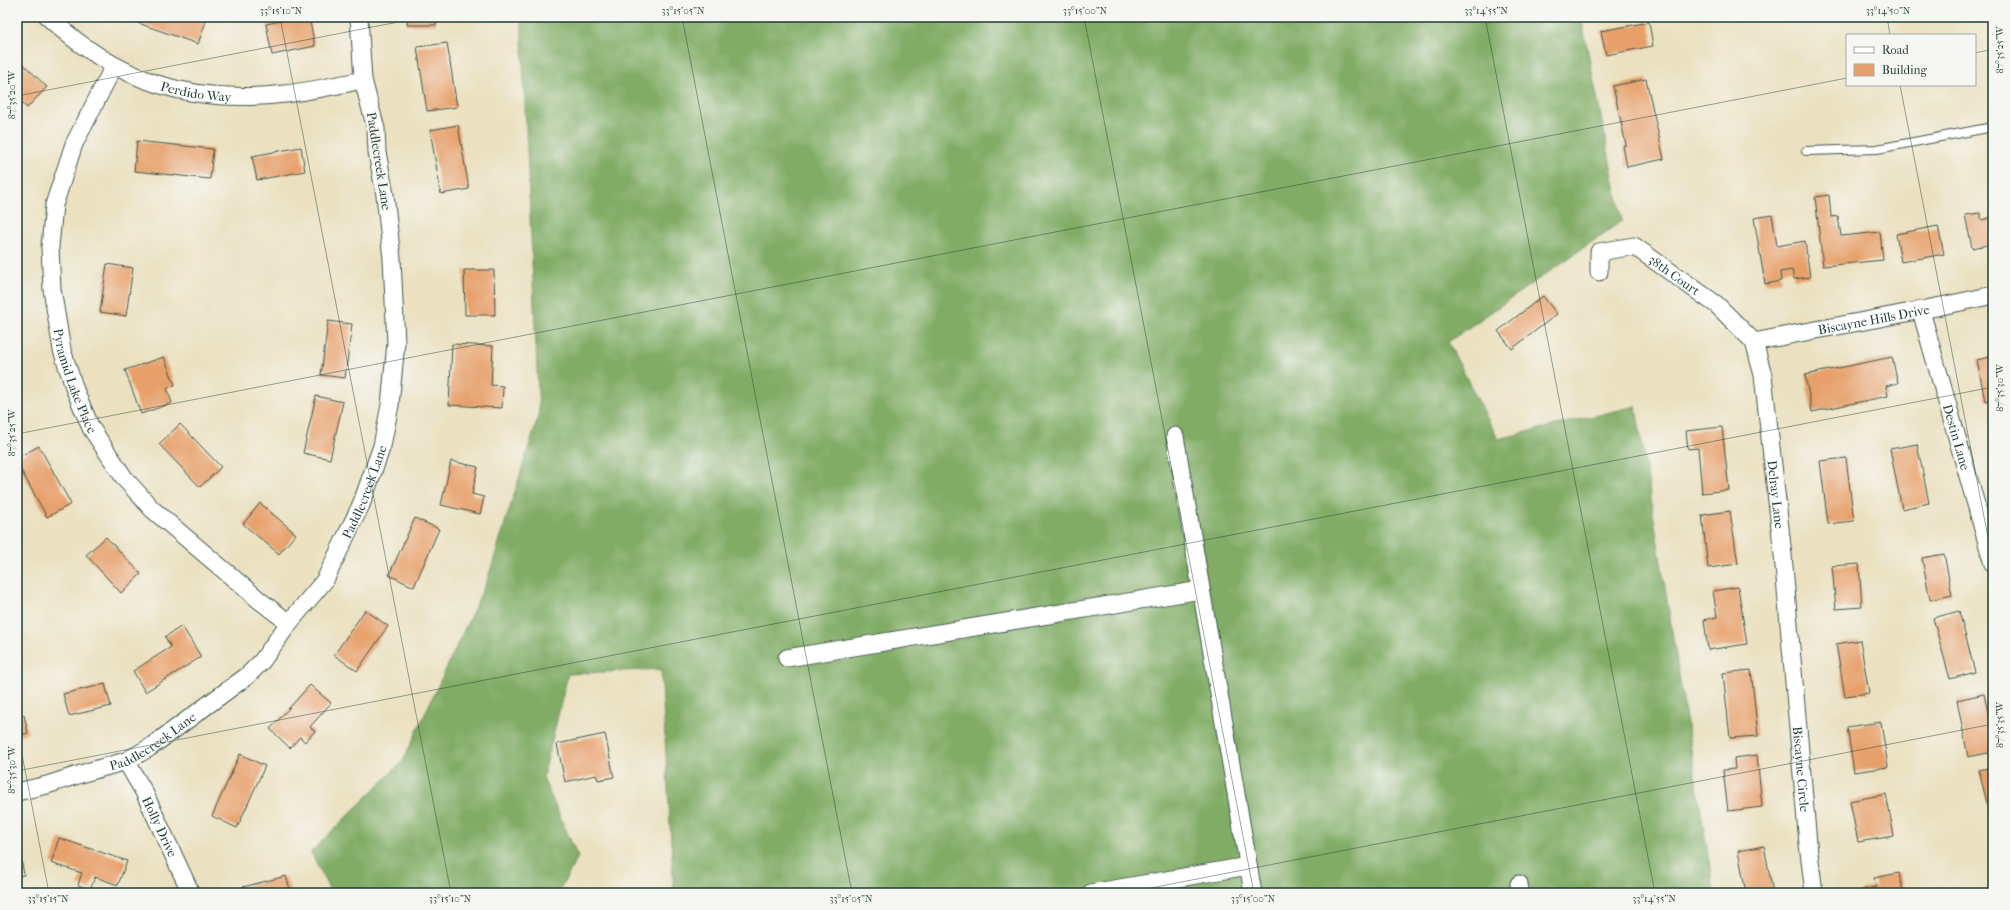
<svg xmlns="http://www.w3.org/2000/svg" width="2010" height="910" viewBox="0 0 2010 910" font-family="'IM FELL French Canon',serif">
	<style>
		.forest { fill: #80ac65; stroke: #50744c }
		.building { fill: #e7a06b }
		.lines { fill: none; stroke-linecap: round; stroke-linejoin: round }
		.lane-casing { stroke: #3e5649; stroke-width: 10 }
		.street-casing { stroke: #3e5649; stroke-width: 19 }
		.lane { stroke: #fff; stroke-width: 8 }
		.street { stroke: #fff; stroke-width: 17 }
		.ticks { fill: none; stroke: #1f3d34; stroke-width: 1; stroke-opacity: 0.45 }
		.labels { text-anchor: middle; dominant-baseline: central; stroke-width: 4; stroke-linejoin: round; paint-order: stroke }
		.street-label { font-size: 13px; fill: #1f3d34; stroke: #f6f6f2 }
		.neatline { fill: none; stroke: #1f3d34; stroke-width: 1.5 }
		.ticks-label { font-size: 10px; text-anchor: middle; fill: #1f3d34 }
	</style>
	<rect width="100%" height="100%" fill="#f6f6f2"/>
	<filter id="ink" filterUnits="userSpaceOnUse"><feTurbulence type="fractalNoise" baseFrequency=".025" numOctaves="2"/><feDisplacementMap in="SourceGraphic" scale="8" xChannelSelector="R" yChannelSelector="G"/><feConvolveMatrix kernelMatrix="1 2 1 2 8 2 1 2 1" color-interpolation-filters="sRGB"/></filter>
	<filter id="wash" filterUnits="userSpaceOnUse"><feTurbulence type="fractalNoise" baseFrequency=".012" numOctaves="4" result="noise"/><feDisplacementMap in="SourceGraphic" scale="16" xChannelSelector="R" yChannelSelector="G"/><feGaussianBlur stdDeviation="0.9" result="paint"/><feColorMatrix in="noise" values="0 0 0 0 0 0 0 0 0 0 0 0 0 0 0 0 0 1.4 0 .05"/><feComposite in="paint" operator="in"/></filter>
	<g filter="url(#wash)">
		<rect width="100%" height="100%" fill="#ebe1c0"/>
		<path class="forest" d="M521 17H1581L1622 221 1448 342 1498 439 1636 406 1714 893H674L661 669 568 674 543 778 578 857 558 893H331L311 852 403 761 487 581 539 414Z"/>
		<g id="blocks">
			<path class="building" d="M140 17H194L206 21 198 44 138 23Z
				M301 17H309L315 46 272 55 266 24Z
				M408 17H436V25H407Z
				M1649 22 1653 46 1606 55 1601 31Z
				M447 43 457 107 427 111 417 47Z
				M17 58 47 87 27 108 17 98Z
				M1646 79 1664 159 1627 167 1623 146 1626 145 1613 86Z
				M458 125 469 189 441 194 430 130Z
				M137 141 213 149 210 179 134 171Z
				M301 147 305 171 257 180 252 156Z
				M1829 195 1831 217 1838 216 1841 236 1880 232 1883 260 1823 266 1815 197Z
				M1980 213 1982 220 1993 217V244L1972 248 1965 215Z
				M1772 215 1777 246 1805 241 1810 277 1794 279 1792 270 1780 272 1781 281 1765 284 1754 218Z
				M1938 226 1944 254 1901 262 1896 234Z
				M107 264 133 268 126 316 100 312Z
				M464 270H494L495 315H465Z
				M1543 296 1557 314 1512 349 1498 331Z
				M328 321 352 324 345 378 321 375Z
				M452 344 493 346 491 385 503 386 502 408 449 405Z
				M1993 348V400L1985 401 1977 360 1990 357 1989 349Z
				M164 357 175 385 167 388 172 403 141 414 125 370Z
				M1892 357 1898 383 1886 386 1888 396 1812 412 1805 375Z
				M316 396 343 402 330 459 303 453Z
				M180 424 221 467 200 487 159 444Z
				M1722 427 1729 490 1702 493 1698 448 1688 449 1686 431Z
				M1917 444 1929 503 1902 509 1890 449Z
				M39 446 71 504 47 517 17 463V458Z
				M1846 458 1854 521 1828 524 1820 461Z
				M451 461 478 467 472 494 484 497 480 514 441 505Z
				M260 503 296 534 279 554 243 524Z
				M1730 511 1738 564 1708 568 1702 515Z
				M415 518 439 529 414 587 389 575Z
				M106 537 141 574 121 593 86 555Z
				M1944 554 1952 595 1930 600 1922 558Z
				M1859 564 1862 607 1836 609 1832 566Z
				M1738 587 1747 644 1708 650 1704 620 1717 617 1713 591Z
				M365 610 388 626 357 671 334 655Z
				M1959 611 1975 672 1950 679 1933 618Z
				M182 626 201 657 145 692 133 671 171 647 165 637Z
				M1860 640 1869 693 1845 696 1836 644Z
				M1751 670 1758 736 1730 738 1723 673Z
				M105 684 111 706 69 716 63 694Z
				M310 685 331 703 310 727 315 731 305 742 300 737 290 748 270 729Z
				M1984 694 1993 736V752L1968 757 1957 700Z
				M24 715 28 733 17 736V716Z
				M1881 722 1888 767 1854 772 1847 727Z
				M605 734 614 777 598 780 596 775 565 782 557 744Z
				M240 754 265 766 237 828 212 816Z
				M1757 755 1762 807 1728 811 1723 770 1735 769 1734 758Z
				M1993 767V824H1992L1979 770Z
				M1886 794 1894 836 1858 842 1850 801Z
				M59 838 127 861 118 885 95 877 90 890 78 885 82 873 51 863Z
				M1764 846 1773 893H1746L1738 851Z
				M17 847H19L24 875 17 876Z
				M1899 873 1903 892 1862 893 1861 890 1876 887 1874 878Z
				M286 876 291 893H244L243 887Z"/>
		</g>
	</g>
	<g filter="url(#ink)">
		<use href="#blocks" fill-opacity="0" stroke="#3e5649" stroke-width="1"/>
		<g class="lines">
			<g class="lane-casing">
				<path id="lane" d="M1806 151 1877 149 1993 127"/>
			</g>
			<g class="street-casing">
				<g id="street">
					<path id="s1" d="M48 17C118 82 191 105 285 94 311 91 338 85 363 80"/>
					<path id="s2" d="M114 66 74 144 54 205 50 247 52 289 62 350 75 390 91 428 125 479 152 509 259 600 289 623"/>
					<path id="s3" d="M1599 272V252L1634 246 1717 305 1754 342 1763 375 1783 555 1808 844 1814 893"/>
					<path id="s4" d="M1921 311 1993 564"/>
					<path id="s5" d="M1754 342C1833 326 1914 313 1993 295"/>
					<path d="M1175 436 1253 893"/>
					<path d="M787 658 1201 590"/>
					<path id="s6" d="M126 761 144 792 191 893"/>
					<path id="s7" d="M17 792 47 785 87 772 126 761 149 748 247 676 262 661 289 623 325 580 361 505 382 446 390 405 396 343 392 259 385 195 377 152 376 129 363 80 359 17"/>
					<path d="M1519 884 1520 893"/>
					<path d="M1091 893 1248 866"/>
				</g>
			</g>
			<use href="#lane" class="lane"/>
			<use href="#street" class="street"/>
		</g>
	</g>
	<path class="ticks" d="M280 17 451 893M682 17 852 893M1084 17 1254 893M1485 17 1655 893M1887 17 1890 35M1975 53 1993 49M1900 85 1993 563M17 96 424 17M17 434 1847 78M17 729 49 893M17 771 1993 387M1125 893 1993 724"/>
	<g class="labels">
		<g class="street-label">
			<text stroke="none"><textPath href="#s1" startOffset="169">Perdido Way</textPath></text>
			<text transform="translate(379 161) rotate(81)">Paddlecreek Lane</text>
			<text stroke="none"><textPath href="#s3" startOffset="105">38th Court</textPath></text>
			<text stroke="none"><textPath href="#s5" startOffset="122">Biscayne Hills Drive</textPath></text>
			<text stroke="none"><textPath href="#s2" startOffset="331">Pyramid Lake Place</textPath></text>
			<text stroke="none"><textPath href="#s4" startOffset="131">Destin Lane</textPath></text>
			<text stroke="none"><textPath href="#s7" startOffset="482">Paddlecreek Lane</textPath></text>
			<text stroke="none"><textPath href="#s3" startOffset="364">Delray Lane</textPath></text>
			<text stroke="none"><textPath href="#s7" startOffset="146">Paddlecreek Lane</textPath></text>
			<text stroke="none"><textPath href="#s3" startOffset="640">Biscayne Circle</textPath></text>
			<text stroke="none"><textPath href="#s6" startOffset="74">Holly Drive</textPath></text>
		</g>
	</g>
	<rect width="2010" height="910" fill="none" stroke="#f6f6f2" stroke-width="44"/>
	<rect x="1846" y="34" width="130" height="52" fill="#f6f6f2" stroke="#a0aca6"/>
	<rect x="1854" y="47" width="20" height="6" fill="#ffffff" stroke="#a0aca6"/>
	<text x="1882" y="54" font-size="12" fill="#1f3d34">Road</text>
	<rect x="1854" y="64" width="20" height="12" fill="#e7a06b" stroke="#a0aca6"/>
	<text x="1882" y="74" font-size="12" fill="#1f3d34">Building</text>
	<rect x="22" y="22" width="1966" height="866" class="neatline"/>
	<g class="ticks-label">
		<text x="281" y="14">33°15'10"N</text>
		<text x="683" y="14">33°15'05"N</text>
		<text x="1085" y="14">33°15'00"N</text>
		<text x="1486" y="14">33°14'55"N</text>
		<text x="1888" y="14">33°14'50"N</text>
		<text transform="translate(1999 50) rotate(-90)" y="4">87°35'25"W</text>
		<text transform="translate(11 95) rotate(-90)" y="4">87°35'20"W</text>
		<text transform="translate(1999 388) rotate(-90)" y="4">87°35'30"W</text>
		<text transform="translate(11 433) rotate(-90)" y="4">87°35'25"W</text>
		<text transform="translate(1999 725) rotate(-90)" y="4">87°35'35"W</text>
		<text transform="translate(11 770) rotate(-90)" y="4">87°35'30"W</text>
		<text x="48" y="902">33°15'15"N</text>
		<text x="450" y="902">33°15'10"N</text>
		<text x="851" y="902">33°15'05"N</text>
		<text x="1253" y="902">33°15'00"N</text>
		<text x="1654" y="902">33°14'55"N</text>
	</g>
</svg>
